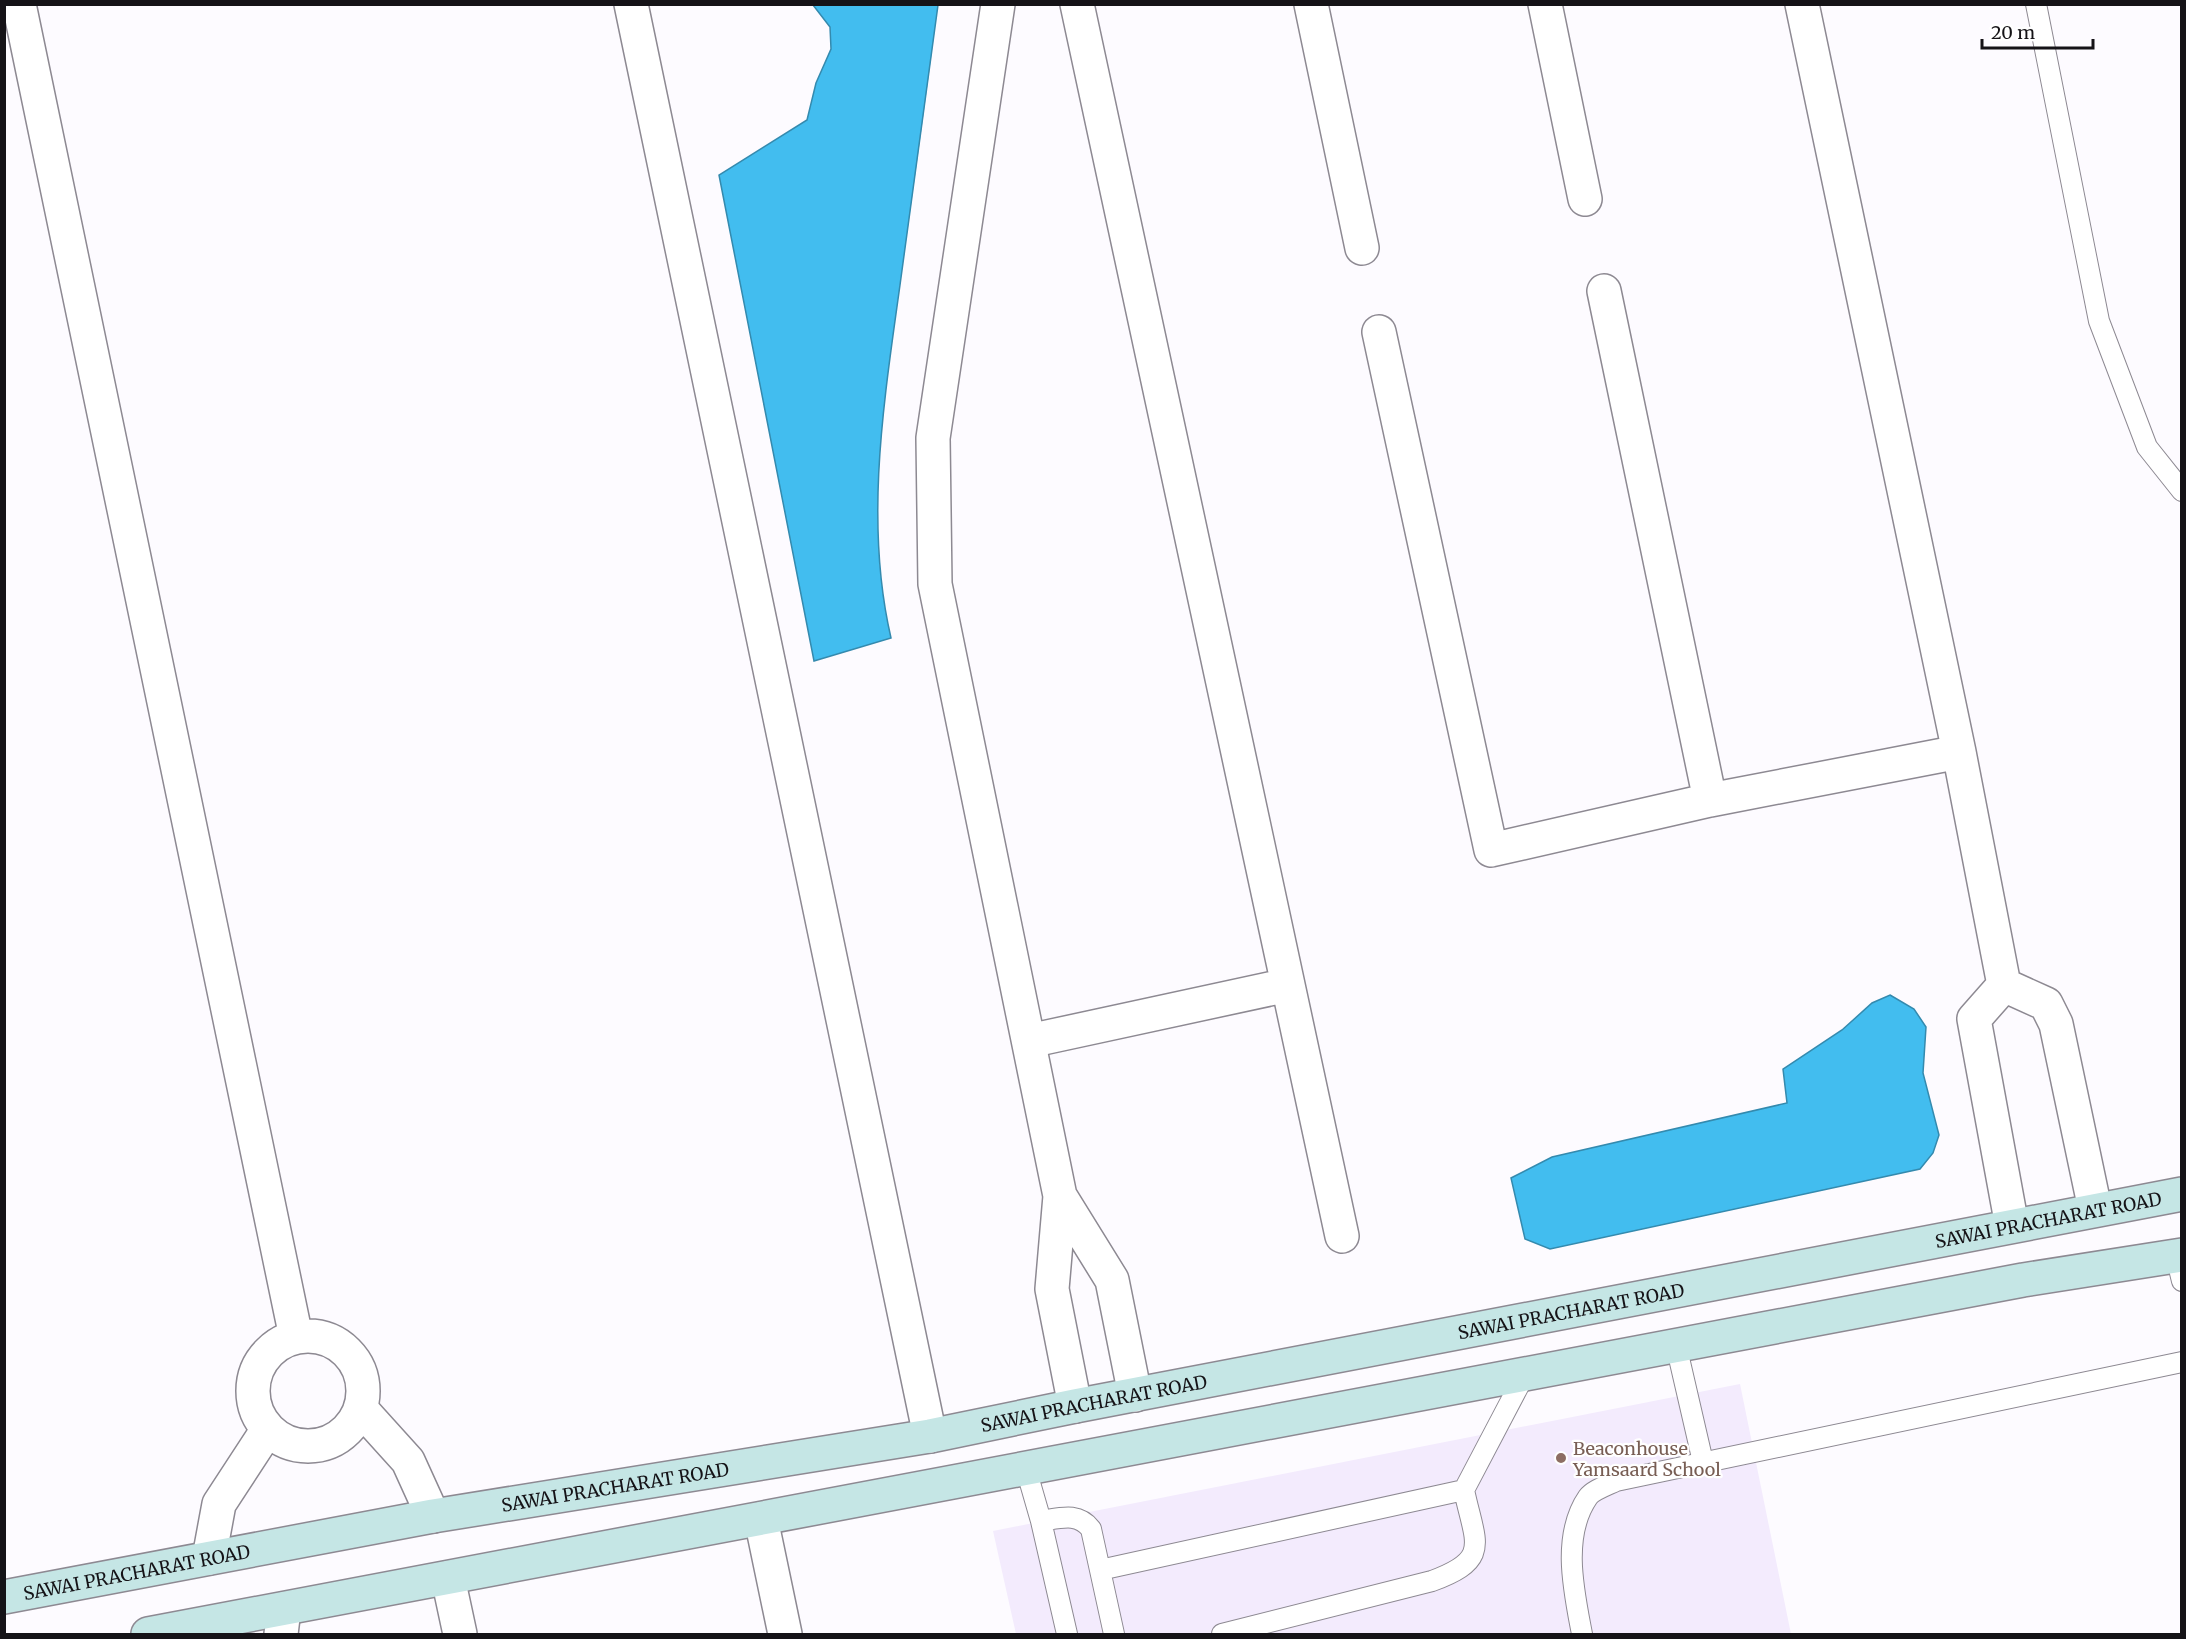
<svg xmlns="http://www.w3.org/2000/svg" width="2186" height="1639" viewBox="0 0 2186 1639" font-family="Merriweather,serif">
	<style>
		.built { fill: #f3ebfd }
		.water { fill: #42bdef; stroke: #348aae; stroke-width: 1.5 }
		.lines { fill: none; stroke-linecap: round; stroke-linejoin: round }
		.lane-casing { stroke: #8d8992; stroke-width: 22 }
		.street-casing { stroke: #8d8992; stroke-width: 36 }
		.secondary-casing { stroke: #8d8992; stroke-width: 36 }
		.lane { stroke: #fff; stroke-width: 20 }
		.street { stroke: #fff; stroke-width: 33 }
		.secondary { stroke: #c5e6e5; stroke-width: 33 }
		.education-dot { fill: #8d6e63; stroke: #fff; stroke-width: 2 }
		.labels { text-anchor: middle; dominant-baseline: central; stroke-width: 4.5; stroke-linejoin: round; paint-order: stroke }
		.street-label { font-size: 18px; fill: #151317; stroke: #fff }
		.education-label { font-size: 18px; fill: #785e54; stroke: #fff; text-anchor: start }
	</style>
	<rect width="100%" height="100%" fill="#fdfbff"/>
	<path class="built" d="M1740 1384 1791 1634H1016L993 1531Z"/>
	<path class="water" d="M813 5H938C926 98 913 191 900 285 884 401 864 522 891 638L814 661 719 175 807 120 816 83 831 49 830 27Z
		M1890 995 1914 1009 1926 1027 1923 1073 1939 1135 1933 1153 1920 1169 1550 1249 1525 1239 1511 1178 1552 1157 1787 1103 1783 1069 1842 1030 1872 1003Z"/>
	<g class="lines">
		<g class="lane-casing">
			<path id="lane" d="M2036 4 2099 321 2147 447 2182 491
				M2176 1256 2182 1281
				M1676 1345 1703 1462
				M1026 1469 1041 1521 1067 1634
				M1464 1490 1525 1374
				M1041 1521C1061 1518 1078 1512 1091 1529L1114 1634
				M1100 1570 1464 1490C1475 1543 1492 1559 1432 1581L1222 1634
				M1582 1634C1574 1592 1561 1536 1588 1497 1593 1490 1608 1485 1616 1481L2182 1362"/>
		</g>
		<g class="street-casing">
			<path id="street" d="M19 4 296 1337
				M631 4 930 1436
				M998 4 933 438 935 584 1060 1196 1052 1289 1075 1406
				M1077 4 1342 1236
				M1311 4 1362 248
				M1545 4 1585 199
				M1802 4 1959 752 2004 985
				M1604 291 1710 800
				M1379 332 1491 850 1710 800 1959 752
				M2004 985 2046 1004 2056 1024 2095 1209
				M2004 985 1974 1019 2012 1226
				M1029 1041 1288 985
				M1060 1196 1112 1280 1135 1395
				M253 1391a55 55 0 1 1 110 0a55 55 0 1 1-110 0Z
				M361 1409 408 1461 433 1516
				M761 1519 785 1634
				M209 1558 219 1504 268 1429
				M448 1578 460 1634
				M281 1634 284 1609"/>
		</g>
		<g class="secondary-casing">
			<g id="secondary">
				<path id="s1" d="M4 1597 433 1516 930 1436 1075 1406 2182 1194"/>
				<path d="M148 1634 2023 1280 2182 1255"/>
			</g>
		</g>
		<use href="#lane" class="lane"/>
		<use href="#street" class="street"/>
		<use href="#secondary" class="secondary"/>
	</g>
	<circle class="education-dot" cx="1561" cy="1458" r="6"/>
	<g class="labels">
		<g class="street-label">
			<text stroke="none"><textPath href="#s1" startOffset="2079">SAWAI PRACHARAT ROAD</textPath></text>
			<text stroke="none"><textPath href="#s1" startOffset="1593">SAWAI PRACHARAT ROAD</textPath></text>
			<text stroke="none"><textPath href="#s1" startOffset="1107">SAWAI PRACHARAT ROAD</textPath></text>
			<text stroke="none"><textPath href="#s1" startOffset="621">SAWAI PRACHARAT ROAD</textPath></text>
			<text stroke="none"><textPath href="#s1" startOffset="135">SAWAI PRACHARAT ROAD</textPath></text>
		</g>
		<g class="education-label">
			<text x="1573" y="1448">Beaconhouse<tspan x="1573" dy="21">Yamsaard School</tspan></text>
		</g>
	</g>
	<rect width="2186" height="1639" fill="none" stroke="#151317" stroke-width="12"/>
	<path d="M1982 39v9h111v-9" fill="none" stroke="#151317" stroke-width="3"/>
	<text x="1991" y="39" font-size="18" fill="#151317" stroke="#ffffff" stroke-width="4.5" paint-order="stroke">20 m</text>
</svg>
